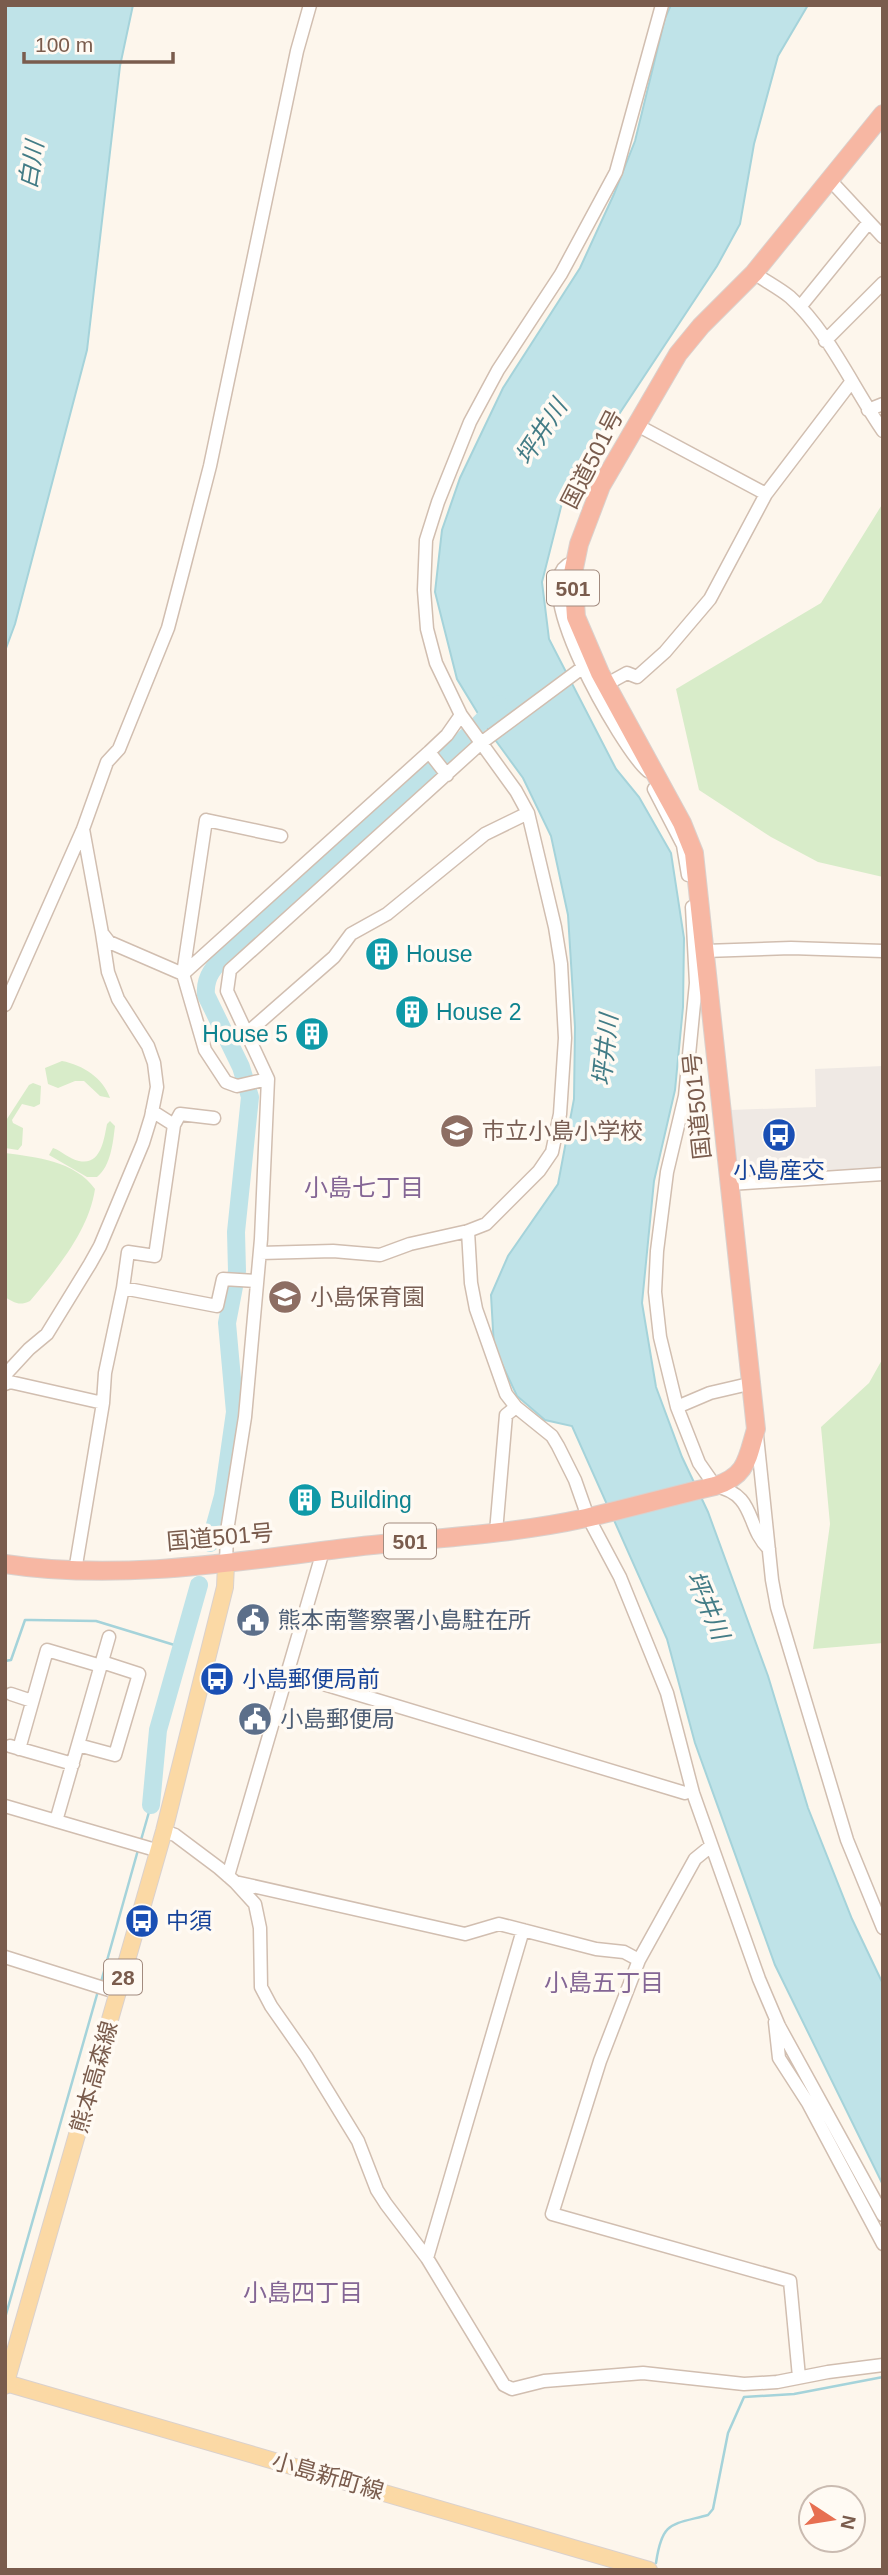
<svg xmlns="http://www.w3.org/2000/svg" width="888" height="2575" viewBox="0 0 888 2575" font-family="Helvetica,'Noto Sans JP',sans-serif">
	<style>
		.industrial { fill: #efe9e4 }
		.green { fill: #d8ecc9 }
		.water { fill: #bfe3e8; stroke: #a5d3da; stroke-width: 2 }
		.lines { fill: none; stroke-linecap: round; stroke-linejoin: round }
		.stream { stroke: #a5d3da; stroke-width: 2.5 }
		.river { stroke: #bfe3e8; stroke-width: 18 }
		.minor-casing { stroke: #d1beb0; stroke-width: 15 }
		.major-casing { stroke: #dad1cd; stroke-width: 18 }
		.highway-casing { stroke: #dad1cd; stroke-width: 20 }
		.minor { stroke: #fff; stroke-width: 12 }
		.major { stroke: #fbd9a5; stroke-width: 16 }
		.highway { stroke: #f7b7a3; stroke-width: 18 }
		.labels { text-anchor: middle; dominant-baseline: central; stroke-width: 7; stroke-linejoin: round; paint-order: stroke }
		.shield { fill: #fffaf3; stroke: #a28b7f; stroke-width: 2 }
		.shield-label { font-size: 21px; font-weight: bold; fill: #7a5c4d }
		.street-label { font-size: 23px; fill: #7a5c4d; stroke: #fffaf3 }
		.culture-label { font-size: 23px; fill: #0d838f; stroke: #fffaf3; text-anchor: start }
		.education-label { font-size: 23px; fill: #785e54; stroke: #fffaf3; text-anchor: start }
		.transit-label { font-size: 23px; fill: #164399; stroke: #fffaf3; text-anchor: start }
		.service-label { font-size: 23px; fill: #4e5e75; stroke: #fffaf3; text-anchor: start }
		.water-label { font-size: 24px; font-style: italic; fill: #437c86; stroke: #fffaf3 }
		.neighbourhood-label { font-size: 24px; fill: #846695; stroke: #fffaf3 }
	</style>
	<rect width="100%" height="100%" fill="#fdf6ec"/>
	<path class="industrial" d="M883 1066V1171L736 1179 730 1110 816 1107 815 1069Z"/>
	<path class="green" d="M883 503V877L818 862 771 837 699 790 676 689 821 603Z
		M62 1061C83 1065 103 1078 110 1098L100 1096 84 1081H75L58 1088 48 1084 45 1068Z
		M33 1083 41 1086 40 1104 34 1107 22 1104 12 1120 13 1123 23 1128 22 1145 18 1150 5 1148V1122L29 1085Z
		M110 1121 115 1126C113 1142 111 1166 97 1177H87L49 1155 53 1148C62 1151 69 1159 79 1161 101 1166 104 1139 107 1124Z
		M5 1153C36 1157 75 1161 95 1189 89 1231 56 1270 30 1301 19 1306 15 1303 5 1297Z
		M883 1358V1643L813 1649 830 1524 821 1427 869 1383Z"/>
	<path class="water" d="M5 5H133L120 66 87 350 15 624 5 651Z
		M671 5H808L778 56 754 144 740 224 717 266 563 499 542 582 549 639 616 769 639 797 671 853 684 938 683 1007 675 1090 654 1181 642 1303 656 1387 682 1457 708 1512 768 1676 808 1808 852 1919 883 1984V2185L775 1965 695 1743 667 1639 572 1426 545 1420 517 1396 494 1347 491 1295 508 1256 558 1184 574 1099 575 1027 568 915 551 836 523 778 488 730 457 679 435 592 442 530 460 478 503 388 580 268 614 194 635 141 665 18Z"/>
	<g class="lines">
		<path class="stream" d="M5 1661 11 1660 25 1620H31L96 1621 181 1647
			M141 1840 151 1805
			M101 1982 138 1850
			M5 2318 98 1991
			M656 2563C662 2521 671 2525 708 2515L713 2509 728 2433 744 2397 794 2394 883 2377"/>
		<path class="river" d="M210 1543 223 1496 235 1412 227 1323 237 1271 236 1232 250 1097 241 1067 206 995C204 974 217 964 231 951L417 780 450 753 499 704
			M151 1805 158 1730 199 1585"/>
		<g class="minor-casing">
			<path id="minor" d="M830 180 883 237
				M754 273C765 281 779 288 790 297 829 332 853 388 883 431
				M800 307 869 222
				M825 341 883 283
				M868 410 883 404
				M635 424 766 494
				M576 562C517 570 624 752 648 771
				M607 684 627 673 637 677 665 652 710 599 766 494 852 381
				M429 752 447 775
				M654 789 683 845 688 875
				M83 829 102 933 109 942 183 974
				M692 907 696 983 685 1096 667 1172 657 1251 655 1292 660 1337 677 1407 699 1463 715 1486C757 1495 745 1526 769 1549
				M705 951 791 948 883 951
				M183 974 429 752 447 735 461 715
				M5 1005 83 829 107 762 119 749 168 628 184 567 210 466 297 51 310 5
				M246 1034 334 957 351 934 387 914 485 834 528 813
				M268 1079 237 1086 226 1082 205 1050 183 974 206 820 281 836
				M174 1125 180 1114 214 1118
				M730 1184 883 1174
				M468 1231 471 1283 476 1309 506 1394 516 1407 552 1436 558 1446 575 1480 588 1517 620 1577 667 1693 693 1793 759 1979 779 2026 883 2215
				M260 1253 333 1251 380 1255 410 1244 468 1231 486 1224 539 1171 552 1152 560 1114 565 1038 561 964 555 927 528 813 516 791 461 715 436 663 427 629 424 590 426 540 438 502 470 422 498 370 561 274 616 172 662 5
				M123 1288 128 1252 155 1256 174 1125 152 1111
				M5 1375 29 1349 47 1334 90 1264 100 1246 143 1143 151 1117 157 1087 154 1063 148 1046 118 999 108 972 102 933
				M5 1384 10 1382 103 1403
				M677 1407 710 1393 753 1383
				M757 1436 772 1580 777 1607 847 1840 883 1928
				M496 1532 506 1415 516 1407
				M226 1564 227 1531 245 1417 261 1239 268 1079 227 991 230 970 481 743 582 668
				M75 1571 103 1403 105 1373 123 1288 217 1306 223 1279 257 1281
				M287 1673 685 1793
				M11 1694 32 1701
				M78 1745 115 1755 139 1674 102 1662
				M10 1746 73 1764
				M19 1749 47 1650 101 1666
				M5 1806 159 1851
				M56 1821 109 1637
				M164 1831 175 1835 219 1868 235 1882 255 1904 260 1928 261 1987 271 2006 306 2056 358 2141 377 2190 386 2204 427 2258 504 2385 512 2389 544 2381 643 2373 744 2384 777 2382 828 2372 883 2365
				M711 1846 695 1859 639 1960 600 2061 552 2214 790 2281 799 2377
				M228 1876 323 1551
				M235 1882 465 1934 499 1924 596 1949 624 1952 639 1960
				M5 1957 119 1993
				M775 2022 779 2058 808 2103 883 2244
				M427 2258 523 1930"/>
		</g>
		<g class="major-casing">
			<path id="major" d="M6 2383 649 2570
				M5 2386 164 1831 225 1587 226 1564"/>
		</g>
		<g class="highway-casing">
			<path id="highway" d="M5 1564C115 1581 229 1563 338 1549 421 1538 505 1536 586 1518 629 1508 672 1496 715 1486 747 1476 747 1459 756 1429L694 853 682 823 600 673 576 617 573 573 579 544 601 486 678 354 701 326 754 273 883 114"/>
		</g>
		<use href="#minor" class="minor"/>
		<use href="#major" class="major"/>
		<use href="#highway" class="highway"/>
	</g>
	<defs>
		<g id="building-disc" transform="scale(1.75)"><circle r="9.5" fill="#0f9aa8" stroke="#fffaf3"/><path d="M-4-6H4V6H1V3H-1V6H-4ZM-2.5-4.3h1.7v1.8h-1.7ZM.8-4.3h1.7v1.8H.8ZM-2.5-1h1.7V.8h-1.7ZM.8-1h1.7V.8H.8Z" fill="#fff"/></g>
		<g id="school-disc" transform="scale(1.75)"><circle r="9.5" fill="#8d6e63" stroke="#fffaf3"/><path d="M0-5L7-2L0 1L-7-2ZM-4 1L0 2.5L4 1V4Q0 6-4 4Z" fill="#fff"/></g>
		<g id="bus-disc" transform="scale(1.75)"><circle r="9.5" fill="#1a4fb4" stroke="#fffaf3"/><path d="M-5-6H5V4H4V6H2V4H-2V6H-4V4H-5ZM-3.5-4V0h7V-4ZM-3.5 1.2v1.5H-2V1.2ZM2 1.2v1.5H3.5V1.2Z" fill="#fff"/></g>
		<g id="civic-disc" transform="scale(1.75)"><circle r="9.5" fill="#5c6f8a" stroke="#fffaf3"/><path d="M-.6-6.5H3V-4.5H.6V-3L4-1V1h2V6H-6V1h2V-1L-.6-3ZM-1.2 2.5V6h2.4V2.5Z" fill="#fff"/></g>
	</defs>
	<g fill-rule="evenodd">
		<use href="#building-disc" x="382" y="954"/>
		<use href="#building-disc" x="412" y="1012"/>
		<use href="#building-disc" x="312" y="1034"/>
		<use href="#school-disc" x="457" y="1131"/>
		<use href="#bus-disc" x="779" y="1135"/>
		<use href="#school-disc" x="285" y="1297"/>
		<use href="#building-disc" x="305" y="1500"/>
		<use href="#civic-disc" x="253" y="1620"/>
		<use href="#bus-disc" x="217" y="1679"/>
		<use href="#civic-disc" x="255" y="1719"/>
		<use href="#bus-disc" x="142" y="1921"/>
	</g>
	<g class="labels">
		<g class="shield">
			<rect x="547" y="570.5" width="52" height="35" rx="5"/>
			<rect x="384" y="1523.5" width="52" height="35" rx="5"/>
			<rect x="104" y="1959.5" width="38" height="35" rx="5"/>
		</g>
		<g class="shield-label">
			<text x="573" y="588">501</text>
			<text x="410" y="1541">501</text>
			<text x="123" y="1977">28</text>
		</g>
		<g class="street-label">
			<text transform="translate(592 459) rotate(-63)">国道501号</text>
			<text transform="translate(697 1106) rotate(-96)">国道501号</text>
			<text transform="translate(220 1537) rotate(-5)">国道501号</text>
			<text transform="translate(94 2077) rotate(-74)">熊本高森線</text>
			<text transform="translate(328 2476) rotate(16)">小島新町線</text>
		</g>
		<g class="culture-label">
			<text x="406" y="954">House</text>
			<text x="436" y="1012">House 2</text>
			<text x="288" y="1034" text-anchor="end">House 5</text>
			<text x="330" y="1500">Building</text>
		</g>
		<g class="education-label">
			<text x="482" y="1131">市立小島小学校</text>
			<text x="310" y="1297">小島保育園</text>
		</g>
		<g class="transit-label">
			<text x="779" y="1170" text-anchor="middle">小島産交</text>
			<text x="242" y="1679">小島郵便局前</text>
			<text x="166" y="1921">中須</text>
		</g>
		<g class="service-label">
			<text x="278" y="1620">熊本南警察署小島駐在所</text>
			<text x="280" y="1719">小島郵便局</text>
		</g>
		<g class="water-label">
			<text transform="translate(31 165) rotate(-81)">白川</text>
			<text transform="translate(541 432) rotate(-57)">坪井川</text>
			<text transform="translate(605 1050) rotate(-84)">坪井川</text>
			<text transform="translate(708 1605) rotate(67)">坪井川</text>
		</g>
		<g class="neighbourhood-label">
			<text x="364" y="1187">小島七丁目</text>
			<text x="604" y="1982">小島五丁目</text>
			<text x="303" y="2292">小島四丁目</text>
		</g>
	</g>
	<rect width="888" height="2575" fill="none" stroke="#7a5c4d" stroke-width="14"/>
	<g transform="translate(832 2519) rotate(102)"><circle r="33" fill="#fffaf3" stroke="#cabbb1" stroke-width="2"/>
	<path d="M0-5L12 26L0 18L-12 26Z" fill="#e76f51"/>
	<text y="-10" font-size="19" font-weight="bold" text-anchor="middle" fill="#7a5c4d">N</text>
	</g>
	<path d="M24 52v10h149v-10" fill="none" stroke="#7a5c4d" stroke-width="3.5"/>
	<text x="35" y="52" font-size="21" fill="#7a5c4d" stroke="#fffaf3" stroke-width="5" paint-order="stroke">100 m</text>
</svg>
